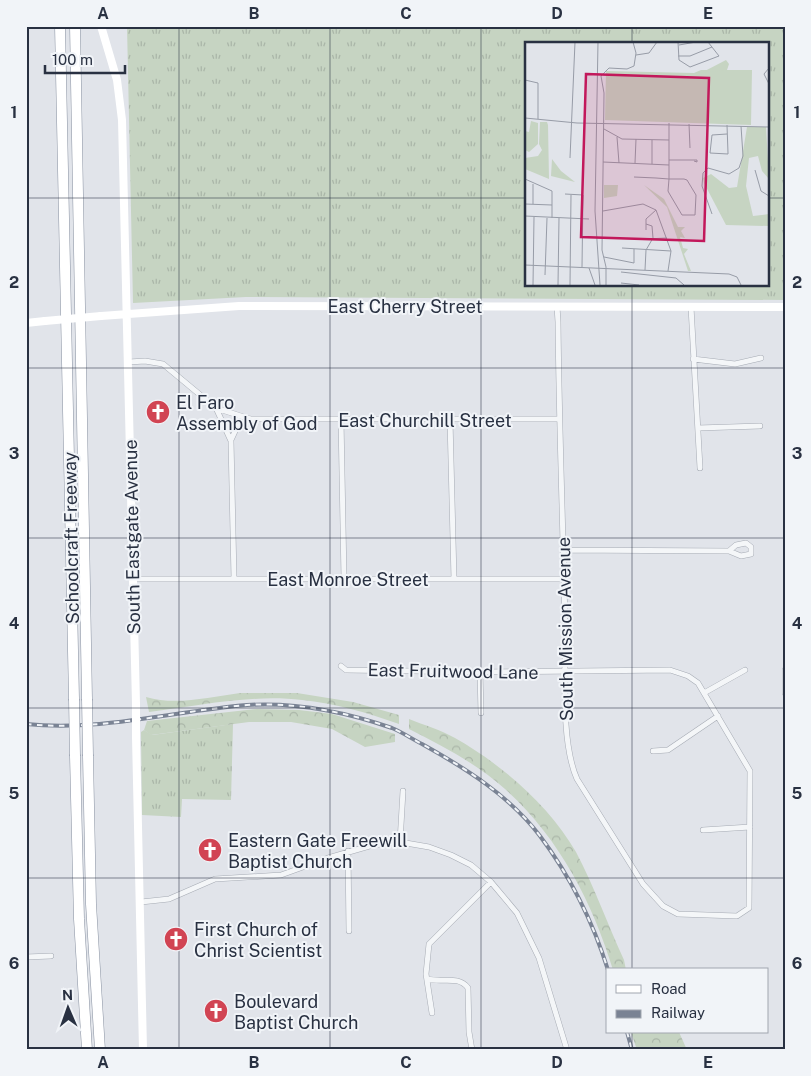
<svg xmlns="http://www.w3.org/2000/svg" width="811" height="1076" viewBox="0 0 811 1076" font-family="'Public Sans',sans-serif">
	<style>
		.grass { fill: url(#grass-tufts); fill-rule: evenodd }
		.forest { fill: url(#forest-crowns) }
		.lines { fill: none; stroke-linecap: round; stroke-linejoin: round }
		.street-casing { stroke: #a6abb4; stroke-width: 6 }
		.highway-casing { stroke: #8891a1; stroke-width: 11 }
		.street { stroke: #f4f6f8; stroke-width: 5 }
		.secondary { stroke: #fff; stroke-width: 8 }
		.highway { stroke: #fff; stroke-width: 10 }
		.rail-casing { stroke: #7a8394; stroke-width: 4 }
		.rail { stroke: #f1f4f8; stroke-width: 2; stroke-dasharray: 5.5; stroke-linecap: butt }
		.highway-bridge-casing { stroke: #8891a1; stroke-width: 11; stroke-linecap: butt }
		.secondary-bridge { stroke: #fff; stroke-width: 8 }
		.highway-bridge { stroke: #fff; stroke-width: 10 }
		.grid { fill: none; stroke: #293142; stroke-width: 1; stroke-opacity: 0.55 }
		.labels { text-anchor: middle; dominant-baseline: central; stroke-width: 4; stroke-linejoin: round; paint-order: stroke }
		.street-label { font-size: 18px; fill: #293142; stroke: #f1f4f8 }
		.poi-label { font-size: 18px; fill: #293142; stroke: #f1f4f8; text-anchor: start }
		.inset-road { fill: none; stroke: #979ca7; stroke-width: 1 }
		.view { fill: #c2185b; fill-opacity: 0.15; stroke: #c2185b; stroke-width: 2.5 }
		.inset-edge { fill: none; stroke: #293142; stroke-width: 2.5 }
		.neatline { fill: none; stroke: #293142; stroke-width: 2 }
		.grid-label { font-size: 16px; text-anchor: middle; font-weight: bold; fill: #293142 }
	</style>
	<defs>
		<pattern id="grass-tufts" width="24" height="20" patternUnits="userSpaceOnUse" patternTransform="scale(1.25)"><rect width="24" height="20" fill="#c6d4c2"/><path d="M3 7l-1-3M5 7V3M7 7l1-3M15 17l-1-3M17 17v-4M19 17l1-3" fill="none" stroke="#aab6a8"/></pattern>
		<pattern id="forest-crowns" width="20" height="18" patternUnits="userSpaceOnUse" patternTransform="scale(1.25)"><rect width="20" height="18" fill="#c6d4c2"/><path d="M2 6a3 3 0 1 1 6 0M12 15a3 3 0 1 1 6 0" fill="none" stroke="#aab6a8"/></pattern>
	</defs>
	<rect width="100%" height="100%" fill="#e1e4ea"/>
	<path class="grass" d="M127 26H785V300L246 297 133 303ZM526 44H767V285H526Z
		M233 724 231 800 182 799 181 817 142 815 141 732 144 730 152 735Z"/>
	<path class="forest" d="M240 693H297L353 702 399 715V724C368 713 334 703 302 700 251 694 198 706 149 712L146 697C176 706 209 697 240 693Z
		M257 709 299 710 332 714 395 734V742L365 747 332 729 291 722H249L151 735 144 730 147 721Z
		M409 719C424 725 441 730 455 738 501 764 549 805 576 852 594 886 608 925 624 960L626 970H613C593 903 558 836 505 789 477 764 443 746 409 729Z
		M631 1032H679L687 1050H637Z"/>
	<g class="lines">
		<g class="street-casing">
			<path id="street" d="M691 307 700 468
				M693 359 735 364 761 358
				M129 362 145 361 163 364 216 408 250 419H559
				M216 408 231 441 234 578
				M341 420 344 578
				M450 420 454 579
				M698 428 760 426
				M231 440 237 427 250 419
				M563 550 729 551 736 545 746 543 751 547V554L741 556 729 551
				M133 579H564
				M341 666 346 670 480 672 670 670 688 676 698 683 750 771 749 908 737 916 678 914 663 906 643 884 577 779C560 741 566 668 565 625 563 524 559 423 558 322L557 306
				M785 670V693
				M480 672 481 713
				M704 693 745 670
				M653 751 668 750 718 716
				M703 830 750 827
				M400 842 403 791
				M348 851 349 931
				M141 902 169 899 215 879 281 875 328 858 373 845 400 842 429 847 451 855 471 865 491 882 517 913 539 958 567 1050
				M26 957 51 956
				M428 979C441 983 459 975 468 988L469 1032 472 1050
				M432 1013 426 974 429 944 491 882"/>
		</g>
		<g class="highway-casing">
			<path id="highway" d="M60 26 74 699
				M75 26 87 699
				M75 756 79 919 87 1050
				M88 756 91 904 100 1050"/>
		</g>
		<use href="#street" class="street"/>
		<path class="secondary" d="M101 26 117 80 122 120 136 704
			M101 316 239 306 785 307
			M26 323 45 321
			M136 737 143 1050"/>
		<use href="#highway" class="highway"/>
		<g class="rail-casing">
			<path id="rail" d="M26 724C100 732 174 711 247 705 296 702 346 712 392 728 402 732 412 739 422 744 465 768 510 796 540 836 570 876 593 922 608 970
				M627 1032 632 1050"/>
		</g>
		<use href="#rail" class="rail"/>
		<g class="highway-bridge-casing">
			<path id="highway-bridge" d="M74 699 75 756
				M87 699 88 756"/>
		</g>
		<path class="secondary-bridge" d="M45 321 101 316
			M136 704V737"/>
		<use href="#highway-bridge" class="highway-bridge"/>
	</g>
	<path class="grid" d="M179 26V1050M330 26V1050M481 26V1050M632 26V44M26 198H526M767 198H785M632 285V970M26 368H785M26 538H785M26 708H785M26 878H785M632 1032V1050"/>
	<defs>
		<g id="church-disc" transform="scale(1.25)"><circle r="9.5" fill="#d14453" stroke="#f1f4f8"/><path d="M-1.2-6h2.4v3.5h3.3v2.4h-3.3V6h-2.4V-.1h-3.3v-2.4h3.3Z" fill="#fff"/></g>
	</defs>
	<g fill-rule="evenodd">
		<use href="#church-disc" x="158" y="412"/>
		<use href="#church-disc" x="210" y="850"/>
		<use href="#church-disc" x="176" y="939"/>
		<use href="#church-disc" x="216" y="1011"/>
	</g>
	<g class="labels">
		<g class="street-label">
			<text x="405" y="306">East Cherry Street</text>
			<text x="425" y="420">East Churchill Street</text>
			<text transform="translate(132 537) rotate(-91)">South Eastgate Avenue</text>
			<text transform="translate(71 538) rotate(-91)">Schoolcraft Freeway</text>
			<text x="348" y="579">East Monroe Street</text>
			<text transform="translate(565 629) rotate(-91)">South Mission Avenue</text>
			<text transform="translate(453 671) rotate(1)">East Fruitwood Lane</text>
		</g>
		<g class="poi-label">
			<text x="176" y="402">El Faro<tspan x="176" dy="21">Assembly of God</tspan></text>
			<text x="228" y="840">Eastern Gate Freewill<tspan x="228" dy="21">Baptist Church</tspan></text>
			<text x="194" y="929">First Church of<tspan x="194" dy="21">Christ Scientist</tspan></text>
			<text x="234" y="1001">Boulevard<tspan x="234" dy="21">Baptist Church</tspan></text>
		</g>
	</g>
	<g transform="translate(525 42)">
		<rect width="244" height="244" fill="#e1e4ea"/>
		<path d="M176 28H227L226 83 80 78 81 29 169 31ZM222 85H241L244 137 237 129 233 114 224 116 221 144 228 174 244 172V184L201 183 179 141 178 136 186 132 204 146 212 145ZM79 143H93L92 154 79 156Z" fill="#c6d4c2"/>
		<path d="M201 18 204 22 202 28 176 31ZM6 79 13 81V102L4 110 0 108V89L4 90ZM15 80H22L23 83 24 137 0 127V116L13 114 17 108 14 102ZM27 117 36 129 50 140 26 134ZM119 143 139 157 153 185H160L156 189 160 196 155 195 158 206 163 207 159 212 166 229H163L142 165Z" fill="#c6d4c2"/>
		<path class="inset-road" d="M73 0 70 169 75 243M153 0 154 18 165 25 194 14 183 0M154 3 171 0M111 13 124 11 132 0M153 14H165L187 5M244 26 239 32 244 42M0 38 13 41V77M0 76 52 81 244 85M164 82 165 106M202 83 203 111V112L185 111 187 93 202 92M79 87 97 97 144 98M92 95 94 121M45 116 50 0M144 118H172V120L169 119M78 120 144 123M110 121 111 97M127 122V98M230 128 236 149 244 154M109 135 131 136 144 137H159L162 138 171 153 170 173H157L144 151 143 149 144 137V81M0 137 27 149V176M40 152 58 153 57 225M0 162 27 163M8 162V142M78 169 118 162 131 168 146 209 143 229M187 172 177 144 178 131 183 126 204 132 214 126 218 114 216 84M0 174 64 177M121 188V177L131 168M121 197 142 196M97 206 146 209M79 215 109 221V207M0 223 204 232 212 235 216 243M64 226 70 243M120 228 121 208 128 196 127 184 121 182M96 230 151 236 159 243M20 233 22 176M96 241 114 243M8 243 9 175M33 243 34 176M45 243 46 153M81 243V225L77 208 79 51 76 34 84 26 102 27 109 24 111 11 108 0"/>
		<path class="view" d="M61 32 184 36 179 199 56 195Z"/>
		<rect width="244" height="244" class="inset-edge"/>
	</g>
	<rect width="811" height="1076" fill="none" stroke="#f1f4f8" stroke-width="55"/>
	<rect x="606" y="968" width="162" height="65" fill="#f1f4f8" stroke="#a1a6af"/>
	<rect x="616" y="985" width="25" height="8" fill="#ffffff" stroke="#a1a6af"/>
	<text x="651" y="994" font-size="15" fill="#293142">Road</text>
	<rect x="616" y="1010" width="25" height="8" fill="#7a8394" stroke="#a1a6af"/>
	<text x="651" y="1018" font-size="15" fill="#293142">Railway</text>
	<g transform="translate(68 1008) rotate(358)" stroke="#f1f4f8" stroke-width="4" paint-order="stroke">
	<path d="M0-4L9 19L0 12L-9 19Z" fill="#293142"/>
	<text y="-8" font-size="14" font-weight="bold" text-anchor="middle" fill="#293142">N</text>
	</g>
	<path d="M45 65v8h80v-8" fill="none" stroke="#293142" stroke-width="2.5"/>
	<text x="52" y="65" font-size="15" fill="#293142" stroke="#f1f4f8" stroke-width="4" paint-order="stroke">100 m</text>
	<rect x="28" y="28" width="756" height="1020" class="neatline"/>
	<g class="grid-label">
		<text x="103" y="19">A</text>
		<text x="254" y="19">B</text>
		<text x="406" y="19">C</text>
		<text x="557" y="19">D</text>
		<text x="708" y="19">E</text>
		<text x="14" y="118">1</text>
		<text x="797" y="118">1</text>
		<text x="14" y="288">2</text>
		<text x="797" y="288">2</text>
		<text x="14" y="459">3</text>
		<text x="797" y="459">3</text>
		<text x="14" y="629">4</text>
		<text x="797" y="629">4</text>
		<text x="14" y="799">5</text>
		<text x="797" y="799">5</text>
		<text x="14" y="969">6</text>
		<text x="797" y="969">6</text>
		<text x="103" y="1068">A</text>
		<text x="254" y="1068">B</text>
		<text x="406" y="1068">C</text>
		<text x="557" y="1068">D</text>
		<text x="708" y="1068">E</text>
	</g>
</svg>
